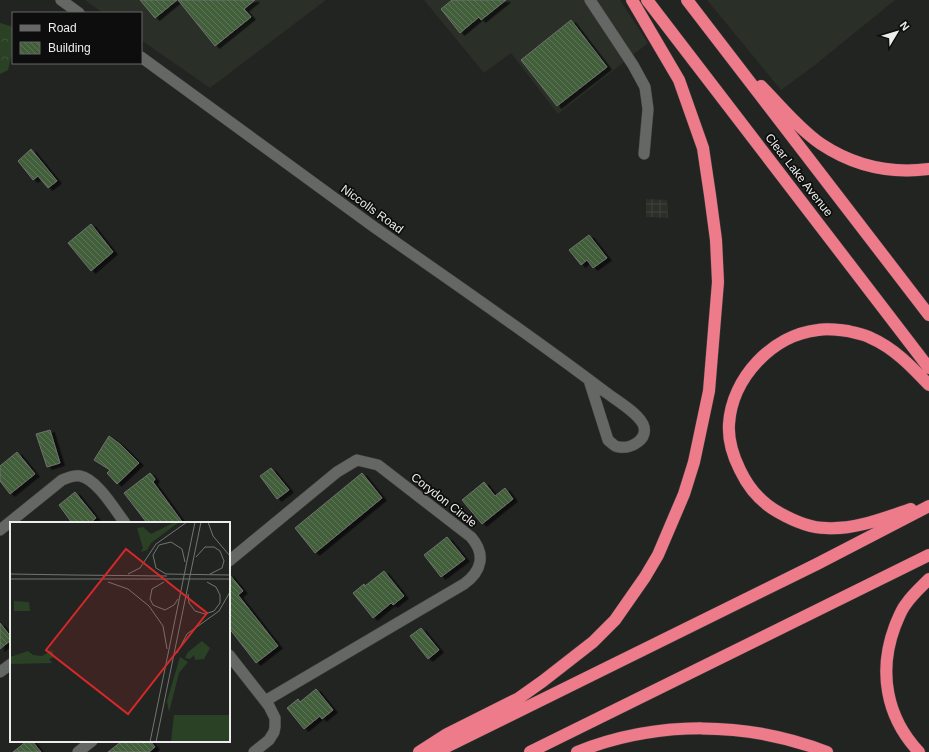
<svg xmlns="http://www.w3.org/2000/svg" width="929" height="752" viewBox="0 0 929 752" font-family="Helvetica,sans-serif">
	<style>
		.built { fill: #2a2f28 }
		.industrial { fill: url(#industrial-grid) }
		.forest { fill: url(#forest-crowns) }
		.building { fill: url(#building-back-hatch); stroke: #6f716e; filter: url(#shadow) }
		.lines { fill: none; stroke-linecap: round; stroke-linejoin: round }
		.minor-casing { stroke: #3e3e3c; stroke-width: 12 }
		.motorway-casing { stroke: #3e3e3c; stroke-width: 13 }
		.minor { stroke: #656764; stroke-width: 11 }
		.motorway { stroke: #ee7b8a; stroke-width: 12 }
		.labels { text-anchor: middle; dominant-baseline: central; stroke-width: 3.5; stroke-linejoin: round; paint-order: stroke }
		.street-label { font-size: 12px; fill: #edeeec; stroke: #0c0d0c }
		.inset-road { fill: none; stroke: #737573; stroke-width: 1 }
		.view { fill: #d62828; fill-opacity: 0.15; stroke: #d62828; stroke-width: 2 }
		.inset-edge { fill: none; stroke: #edeeec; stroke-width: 2 }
	</style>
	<defs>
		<pattern id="industrial-grid" width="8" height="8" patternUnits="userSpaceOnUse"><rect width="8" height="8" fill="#2a2f28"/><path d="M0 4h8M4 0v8" fill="none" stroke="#3f433d"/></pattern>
		<pattern id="forest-crowns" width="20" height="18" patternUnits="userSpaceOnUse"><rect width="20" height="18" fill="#2a4125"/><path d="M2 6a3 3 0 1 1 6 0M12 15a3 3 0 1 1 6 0" fill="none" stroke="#3f543a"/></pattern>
		<pattern id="building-back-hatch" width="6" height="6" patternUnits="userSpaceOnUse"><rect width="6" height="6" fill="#425e3a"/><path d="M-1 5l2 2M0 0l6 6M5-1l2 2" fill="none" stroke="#5e7557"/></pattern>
		<filter id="shadow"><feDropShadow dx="4.5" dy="2.5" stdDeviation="0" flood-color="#0009"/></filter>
	</defs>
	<rect width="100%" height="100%" fill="#222422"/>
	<path class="built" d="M85 0H326L210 88 141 40V13H103Z
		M424 0H620L648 43 558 114 511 53 484 73Z
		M707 0H895L815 65 781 90Z"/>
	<path class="industrial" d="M646 199 667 200 668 218 646 217Z"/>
	<path class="forest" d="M0 23 13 27V50L8 70 0 74Z"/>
	<path class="building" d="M140 0H177L155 18Z
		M178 0H255L244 9 251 17 215 46Z
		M452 0H506L481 20 479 17 460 33 441 9Z
		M571 20 607 67 557 106 521 60Z
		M31 149 57 181 48 188 38 176 33 180 18 161Z
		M91 224 113 252 91 271 68 243Z
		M589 235 607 258 593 268 587 260 581 265 569 250Z
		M50 430 60 463 47 467 36 434Z
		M109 436 121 445 139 463 117 484 107 473 110 470 94 460Z
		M17 452 35 474 10 494 0 481V466Z
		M271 468 289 490 277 499 260 476Z
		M150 473 155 479 153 482 183 523H147L124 493Z
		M362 473 382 498 315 553 295 528Z
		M484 482 495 496 505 488 513 499 482 524 462 500Z
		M75 492 96 518 90 523H72L59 505Z
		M447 537 465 559 441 577 424 555Z
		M384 571 404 596 393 605 391 603 373 618 353 593 364 584 365 586Z
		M229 574 243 591 238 595 278 646 256 663 229 628Z
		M0 623 11 637V640L0 649Z
		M421 628 439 650 428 659 410 636Z
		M316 689 333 710 322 719 320 716 304 729 287 708 298 699 300 702Z
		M27 741H32L41 752H13Z
		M122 741H150L155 747 149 752H108Z"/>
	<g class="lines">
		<g class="minor-casing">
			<path id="minor" d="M61 0 79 13
				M590 0 633 65 645 87 648 109 644 154
				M141 57C219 113 296 171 374 227 451 281 529 334 604 391 614 399 641 414 644 427 647 440 631 449 619 447 614 447 612 443 608 440L589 380
				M0 530 62 480C67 478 74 475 80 476 97 479 115 510 125 523
				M229 561 337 472 357 460 378 465 471 537C486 554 482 571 464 584L265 701
				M229 655 269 706 275 718V727L274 732 269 740 254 752
				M0 672 11 664
				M78 752 92 741"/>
		</g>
		<g class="motorway-casing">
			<path id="motorway" d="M647 0 929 368
				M687 0 929 315
				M761 86C780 105 798 128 821 144 854 166 890 174 929 169
				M911 509C884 518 855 530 826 528 809 528 792 520 778 512 760 502 749 489 740 470 733 456 728 439 729 424 732 378 772 335 818 330 828 328 838 330 848 331 855 333 864 334 871 338 894 348 912 367 929 385
				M419 752 447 734 519 698 543 681 593 642 615 620 645 577 658 555 684 494 694 462 709 391 718 282 716 240 710 195 703 148 679 80 632 0
				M436 752 817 564 929 506
				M530 752 929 555
				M577 752C658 720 746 721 827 752
				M919 752C886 717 878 671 895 626 898 619 901 610 906 604 912 595 921 587 929 579"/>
		</g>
		<use href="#minor" class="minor"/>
		<use href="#motorway" class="motorway"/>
	</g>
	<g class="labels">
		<g class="street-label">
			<text transform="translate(799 175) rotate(52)">Clear Lake Avenue</text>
			<text transform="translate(372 209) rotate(36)">Niccolls Road</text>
			<text transform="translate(444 500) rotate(38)">Corydon Circle</text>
		</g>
	</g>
	<g transform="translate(10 522)">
		<rect width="220" height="220" fill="#222422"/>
		<path d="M4 79 19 80 20 89H4Z" fill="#2a4125"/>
		<path d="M165 0H169L141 21 137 28 131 30 133 26 127 6 133 5 141 12ZM192 119 200 126 194 137 185 138 184 133 180 137 175 136 178 130ZM42 128 44 135 39 137 42 141 0 142V135L18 129 23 133 32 134ZM170 135 178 140 169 151 159 190 157 179ZM164 193H220V220H161Z" fill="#2a4125"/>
		<path class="inset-road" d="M198 0 203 14 220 34M186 35 195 25H204L210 29 214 39 212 46 200 52M175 40 172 27 161 20 149 23 143 33 146 46 156 52 220 53M0 52 63 53M118 52 130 46 146 22 177 0M63 53 157 54M0 57H60M60 57H220M98 60 118 67 139 84 153 104 157 127M154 60 142 67 140 77 143 83 155 88 164 83 168 77M178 72 179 81 185 89 195 92 204 89 210 81V73L206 65 197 60M167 131 177 112 209 89 220 70M140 220 185 0M146 220 191 0"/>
		<path class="view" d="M116 27 197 91 118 192 36 128Z"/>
		<rect width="220" height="220" class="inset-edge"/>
	</g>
	<rect x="12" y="12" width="130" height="52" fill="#0c0d0c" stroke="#666766"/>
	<rect x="20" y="25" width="20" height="6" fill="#656764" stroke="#666766"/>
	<text x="48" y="32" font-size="12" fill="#edeeec">Road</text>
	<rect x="20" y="42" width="20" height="12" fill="url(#building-back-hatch)" stroke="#666766"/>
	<text x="48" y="52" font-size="12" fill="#edeeec">Building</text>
	<g transform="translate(897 32) rotate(52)" stroke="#0c0d0c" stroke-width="3" paint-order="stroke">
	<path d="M0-3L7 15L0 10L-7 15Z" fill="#edeeec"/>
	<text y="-6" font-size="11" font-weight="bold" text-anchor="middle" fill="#edeeec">N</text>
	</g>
</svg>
